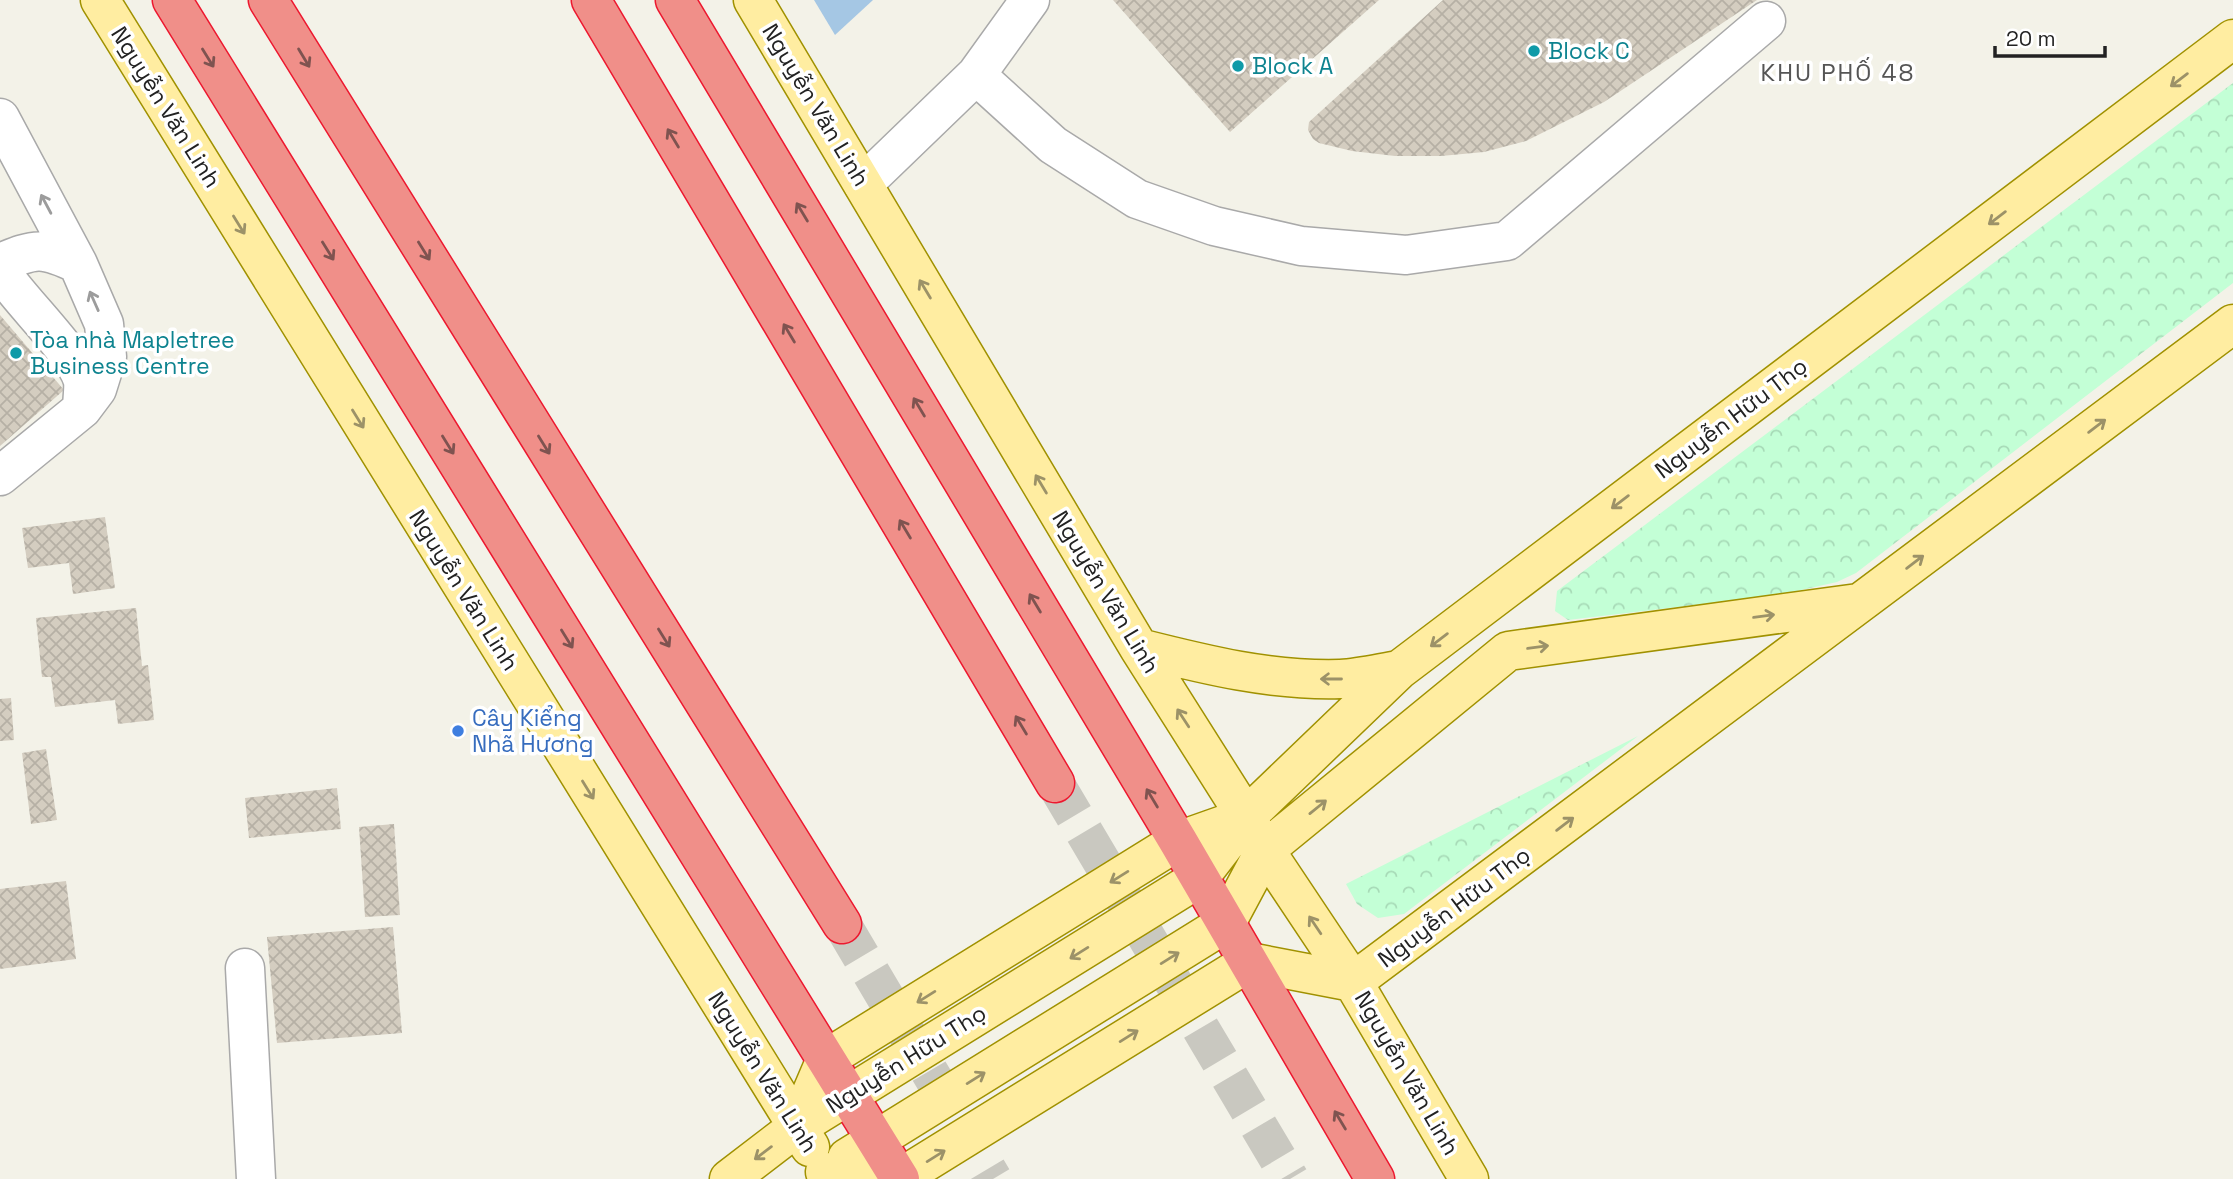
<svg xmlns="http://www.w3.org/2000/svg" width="2233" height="1179" viewBox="0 0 2233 1179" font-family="'Space Grotesk',sans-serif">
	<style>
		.park { fill: url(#park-crowns) }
		.water { fill: #a5c7e4 }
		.building { fill: url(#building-cross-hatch) }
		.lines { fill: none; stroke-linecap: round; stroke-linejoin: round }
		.highway-tunnel { stroke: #c9c8c0; stroke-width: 38; stroke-dasharray: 38 19; stroke-linecap: butt }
		.minor-casing { stroke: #a9a9a9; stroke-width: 41 }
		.major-casing { stroke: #a09100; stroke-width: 41 }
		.highway-casing { stroke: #ed182f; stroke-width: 41 }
		.minor { stroke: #fff; stroke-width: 38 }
		.major { stroke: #ffeda1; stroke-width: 38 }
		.highway { stroke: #f08f89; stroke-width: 38 }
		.oneway { stroke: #7f5350 }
		.oneway2 { stroke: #9c9268 }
		.oneway3 { stroke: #9c9c9c }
		.culture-dot { fill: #0f9aa8; stroke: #fff; stroke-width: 2.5 }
		.shop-dot { fill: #3f7fe0; stroke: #fff; stroke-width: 2.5 }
		.labels { text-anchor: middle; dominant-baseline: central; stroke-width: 7; stroke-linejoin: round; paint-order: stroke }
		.culture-label { font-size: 23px; fill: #0d838f; stroke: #fff; text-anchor: start }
		.street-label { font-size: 23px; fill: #222; stroke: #fff }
		.shop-label { font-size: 23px; fill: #366cbe; stroke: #fff; text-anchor: start }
		.neighbourhood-label { font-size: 24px; letter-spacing: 2px; fill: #555; stroke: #fff }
	</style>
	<defs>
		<pattern id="park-crowns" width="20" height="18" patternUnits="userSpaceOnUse" patternTransform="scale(1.75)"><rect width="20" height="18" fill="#c3ffd6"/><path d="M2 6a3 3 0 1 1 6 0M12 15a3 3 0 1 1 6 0" fill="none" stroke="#a7dab7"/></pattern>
		<pattern id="building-cross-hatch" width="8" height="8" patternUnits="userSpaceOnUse" patternTransform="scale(1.75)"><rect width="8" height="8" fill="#d4cdc0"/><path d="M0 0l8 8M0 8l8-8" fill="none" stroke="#b6b0a5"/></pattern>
	</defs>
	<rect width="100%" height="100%" fill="#f3f2e8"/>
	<path class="park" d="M2233 83V283L1856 573 1837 582 1779 595 1568 620 1555 611 1557 591Z
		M1638 736 1404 914 1378 918 1357 904 1346 884Z"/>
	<path class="water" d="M814 0H873L835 35Z"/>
	<path class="building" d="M1113 0H1379L1230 132Z
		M1443 0H1757L1604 102 1526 141 1484 152 1441 156H1395L1352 151 1319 143 1313 139 1308 130 1309 122Z
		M0 315 64 390 0 446Z
		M105 517 115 588 73 594 69 563 28 568 22 528Z
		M136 608 142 666 148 665 154 720 118 724 115 700 55 707 51 677H42L36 618Z
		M11 698 14 740 0 741V699Z
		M46 749 57 820 31 824 22 753Z
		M337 788 341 829 249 838 245 798Z
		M394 824 400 915 365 917 359 827Z
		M66 881 76 959 0 969V889Z
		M393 927 402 1033 277 1043 267 937Z"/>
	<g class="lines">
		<path class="highway-tunnel" d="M1055 783 1290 1179
			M842 924 993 1179"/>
		<g class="minor-casing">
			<path id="minor" d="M976 75 1053 145 1137 199 1214 226 1301 246 1406 255 1507 241 1766 21
				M0 118 78 264
				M863 184 976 75 1030 0
				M0 263C36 248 42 247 78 264L104 324 107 357 97 389 82 409 0 476
				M0 270C18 299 76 353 83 381 84 389 82 401 82 409
				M245 968 256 1179"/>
		</g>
		<g class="major-casing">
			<path id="major" d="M100 0 810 1147
				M753 0 1139 648 1246 817 1265 850 1353 982 1469 1179
				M1139 648C1206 665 1271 681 1340 679 1360 678 1380 673 1399 670
				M797 1127 826 1059 1178 841 1246 817
				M847 1158 1226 923 1265 850 1508 651 1858 603
				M825 1172 900 1178 1249 962 1353 982 2233 324
				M729 1179 797 1127 1199 878 1246 817 1399 670 2233 39"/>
		</g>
		<g class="highway-casing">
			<path id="highway" d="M172 0 900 1179
				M268 0 842 924
				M591 0 1055 783
				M675 0 1178 841 1375 1179"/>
		</g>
		<use href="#minor" class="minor"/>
		<use href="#major" class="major"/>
		<use href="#highway" class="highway"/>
	</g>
	<defs><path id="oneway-shaft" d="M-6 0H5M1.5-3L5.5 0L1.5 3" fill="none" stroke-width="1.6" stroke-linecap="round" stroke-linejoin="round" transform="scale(1.75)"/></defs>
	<g class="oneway">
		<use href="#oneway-shaft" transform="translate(208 58) rotate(58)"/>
		<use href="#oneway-shaft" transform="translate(304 58) rotate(59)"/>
		<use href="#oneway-shaft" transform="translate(673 138) rotate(-121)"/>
		<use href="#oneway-shaft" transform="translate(802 212) rotate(-121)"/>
		<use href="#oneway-shaft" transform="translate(328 251) rotate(58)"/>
		<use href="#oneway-shaft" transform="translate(424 251) rotate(58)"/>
		<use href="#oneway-shaft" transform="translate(789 333) rotate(-121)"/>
		<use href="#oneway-shaft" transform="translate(919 407) rotate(-121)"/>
		<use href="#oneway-shaft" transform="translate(448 445) rotate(58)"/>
		<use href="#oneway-shaft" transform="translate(544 445) rotate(58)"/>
		<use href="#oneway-shaft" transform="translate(905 529) rotate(-121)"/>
		<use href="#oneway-shaft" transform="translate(1035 603) rotate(-121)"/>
		<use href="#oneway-shaft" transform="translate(664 638) rotate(58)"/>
		<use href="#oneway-shaft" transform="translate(567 639) rotate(58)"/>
		<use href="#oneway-shaft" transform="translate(1021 725) rotate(-121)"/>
		<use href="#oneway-shaft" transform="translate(1152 798) rotate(-121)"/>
		<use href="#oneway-shaft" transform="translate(1340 1120) rotate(-121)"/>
	</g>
	<g class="oneway2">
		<use href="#oneway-shaft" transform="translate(2179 80) rotate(143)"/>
		<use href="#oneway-shaft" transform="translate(1997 218) rotate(143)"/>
		<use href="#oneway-shaft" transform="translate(239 225) rotate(58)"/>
		<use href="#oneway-shaft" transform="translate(925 289) rotate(-121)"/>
		<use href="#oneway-shaft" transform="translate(358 419) rotate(58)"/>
		<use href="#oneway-shaft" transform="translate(2097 426) rotate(-37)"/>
		<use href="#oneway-shaft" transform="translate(1041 484) rotate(-121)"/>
		<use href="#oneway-shaft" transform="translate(1620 502) rotate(143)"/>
		<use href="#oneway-shaft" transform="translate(1915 562) rotate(-37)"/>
		<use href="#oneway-shaft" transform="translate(1764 616) rotate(-8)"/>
		<use href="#oneway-shaft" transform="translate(1439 640) rotate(143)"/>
		<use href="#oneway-shaft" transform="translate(1538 647) rotate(-8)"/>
		<use href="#oneway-shaft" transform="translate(1331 679) rotate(180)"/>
		<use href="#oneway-shaft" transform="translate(1183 718) rotate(-123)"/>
		<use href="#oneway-shaft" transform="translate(588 790) rotate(58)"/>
		<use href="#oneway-shaft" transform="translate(1318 807) rotate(-39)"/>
		<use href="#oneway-shaft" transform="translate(1565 824) rotate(-37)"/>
		<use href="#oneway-shaft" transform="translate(1119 877) rotate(148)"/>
		<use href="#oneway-shaft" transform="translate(1315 925) rotate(-124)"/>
		<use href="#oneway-shaft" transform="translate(1079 953) rotate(148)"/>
		<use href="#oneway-shaft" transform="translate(1170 958) rotate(-32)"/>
		<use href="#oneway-shaft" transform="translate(926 997) rotate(148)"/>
		<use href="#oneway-shaft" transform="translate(1129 1036) rotate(-32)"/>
		<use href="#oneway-shaft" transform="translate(976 1078) rotate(-32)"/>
		<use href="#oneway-shaft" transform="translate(763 1153) rotate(143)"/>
		<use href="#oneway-shaft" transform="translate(936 1156) rotate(-32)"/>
	</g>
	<g class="oneway3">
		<use href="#oneway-shaft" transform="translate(46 204) rotate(-118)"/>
		<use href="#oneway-shaft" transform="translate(94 301) rotate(-114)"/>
	</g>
	<g class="culture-dot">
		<circle cx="1534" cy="51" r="7"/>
		<circle cx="1238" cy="66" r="7"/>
		<circle cx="16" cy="353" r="7"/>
	</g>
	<circle class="shop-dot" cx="458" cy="731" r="7"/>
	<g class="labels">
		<g class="culture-label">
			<text x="1548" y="51">Block C</text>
			<text x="1252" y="66">Block A</text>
			<text x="30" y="340">Tòa nhà Mapletree<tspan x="30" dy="26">Business Centre</tspan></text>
		</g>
		<g class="street-label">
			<text transform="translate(816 105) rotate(59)">Nguyễn Văn Linh</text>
			<text transform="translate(166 107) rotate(58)">Nguyễn Văn Linh</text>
			<text transform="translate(1731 418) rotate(-37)">Nguyễn Hữu Thọ</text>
			<text transform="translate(464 590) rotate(58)">Nguyễn Văn Linh</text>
			<text transform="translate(1106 592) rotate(59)">Nguyễn Văn Linh</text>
			<text transform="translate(1454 907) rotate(-37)">Nguyễn Hữu Thọ</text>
			<text transform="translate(906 1059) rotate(-32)">Nguyễn Hữu Thọ</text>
			<text transform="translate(763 1072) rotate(58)">Nguyễn Văn Linh</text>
			<text transform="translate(1407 1073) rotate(60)">Nguyễn Văn Linh</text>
		</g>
		<g class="shop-label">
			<text x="472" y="718">Cây Kiểng<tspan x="472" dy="26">Nhã Hương</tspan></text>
		</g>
		<g class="neighbourhood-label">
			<text x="1838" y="72">KHU PHỐ 48</text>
		</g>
	</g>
	<path d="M1995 46v10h110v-10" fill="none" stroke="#222222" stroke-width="3.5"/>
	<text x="2006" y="46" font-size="21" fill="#222222" stroke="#ffffff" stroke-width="5" paint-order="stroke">20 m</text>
</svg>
